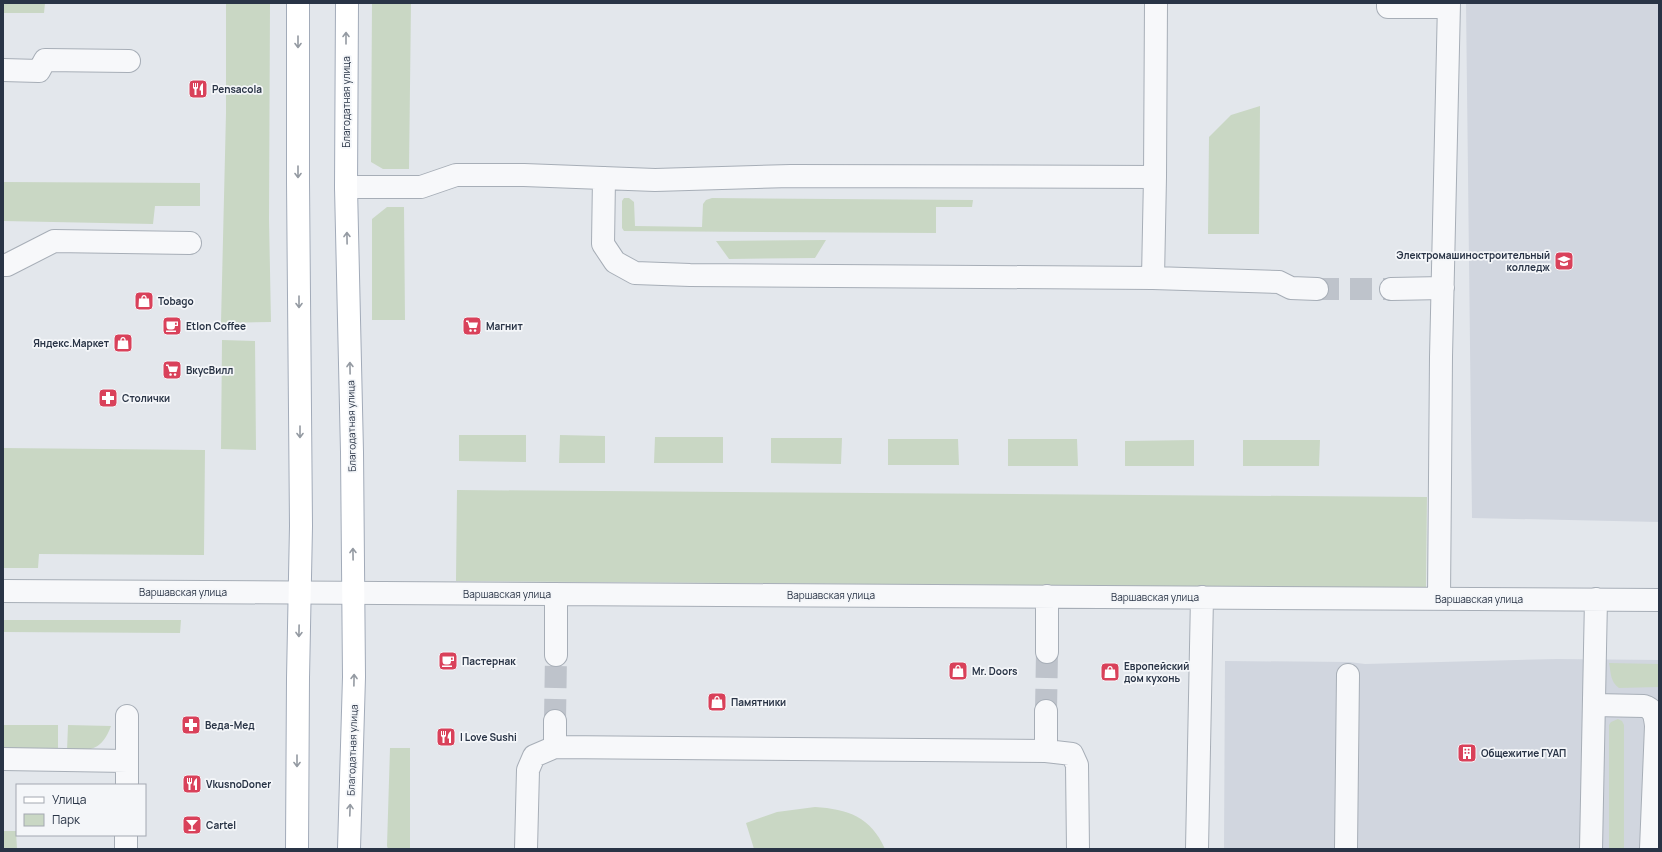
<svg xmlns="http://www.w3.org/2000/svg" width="1662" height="852" viewBox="0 0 1662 852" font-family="Manrope,sans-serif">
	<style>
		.built { fill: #d1d6df }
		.green { fill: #c9d7c4 }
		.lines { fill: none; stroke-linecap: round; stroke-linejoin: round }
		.minor-tunnel { stroke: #bec3cb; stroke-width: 22; stroke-dasharray: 22 11; stroke-linecap: butt }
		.minor-casing { stroke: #a7aeb7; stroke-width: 24 }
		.major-casing { stroke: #a2abb9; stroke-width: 24 }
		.minor { stroke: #f7f8fa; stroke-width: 22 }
		.major { stroke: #fff; stroke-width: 22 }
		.oneway { stroke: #949aa2 }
		.labels { text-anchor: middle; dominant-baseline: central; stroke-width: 3.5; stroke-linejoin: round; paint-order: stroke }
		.poi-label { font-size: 10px; font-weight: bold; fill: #293446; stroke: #f4f6f9; text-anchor: start }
		.street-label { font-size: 10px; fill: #293446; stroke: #f4f6f9 }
	</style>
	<rect width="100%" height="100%" fill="#e3e7ec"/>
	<path class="built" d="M1466 3H1659V522L1472 518Z
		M1557 659 1659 660V849H1224L1225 661 1349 662 1365 664Z"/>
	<path class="green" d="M3 3H45L44 13H3Z
		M226 3H270L269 219 271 322 221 323 226 113Z
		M372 3H411L409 169H383L371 162Z
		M1260 106 1259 234H1208L1209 137 1231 115Z
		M3 182 200 183V206H155L153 224 3 221Z
		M624 198H629L634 202 635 226 702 227 703 204 706 200 712 198 973 200 972 207H936V233L624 231 622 228V201Z
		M387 207H404L405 320H372V219Z
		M826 240 815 258 729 259 716 241Z
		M222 340 255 341 256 450 221 449Z
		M459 435H526V462L459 461Z
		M560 435 605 436V463H559Z
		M655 437H723V463H654Z
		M771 438H842L841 464 771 463Z
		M888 439H958L959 465H888Z
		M1008 439H1077L1078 466H1008Z
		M1194 440V466H1125V441Z
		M1243 440H1320L1319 466H1243Z
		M3 448 205 450 204 555 39 554 38 568H3Z
		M457 490 1427 497 1426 588 456 581Z
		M3 620H181L180 633 3 632Z
		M1609 663 1659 664V687L1619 688C1610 682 1611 672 1609 663Z
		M1618 719 1622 721 1624 725V849H1609V725L1611 722Z
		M3 725H58V751H3Z
		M68 725 111 726C102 750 91 751 67 751Z
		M390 748H410V849H388L387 846Z
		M815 807C848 809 871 817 885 849H754L746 823 777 812Z
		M3 831H16L17 849H3Z"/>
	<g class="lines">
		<path class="minor-tunnel" d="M1317 289H1391
			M1046 711 1047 652
			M555 721 556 655"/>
		<g class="minor-casing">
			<path id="minor" d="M1388 3V7H1448
				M3 70 39 71 45 60 129 61
				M1155 177 1156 3
				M346 187H421L456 175H524L655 180 791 176 1155 177 1153 278 690 275 635 273 615 262 603 244 604 178
				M3 265H7L54 241 190 243
				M1153 278 1279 282 1291 288 1317 289
				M1391 289 1443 288
				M3 591 1659 600
				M1439 599 1441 357 1449 3
				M1047 652V596
				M556 655V594
				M1594 705 1644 706C1654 709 1655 716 1656 726L1651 849
				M1046 711V751
				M555 747V721
				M3 759 127 761
				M127 785V716
				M126 849V835
				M526 849 528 770 534 756 555 747 1046 751 1072 754 1077 765 1078 849
				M1197 849 1202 597
				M1346 849 1348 675
				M1591 849 1596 599"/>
		</g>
		<g class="major-casing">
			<path id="major" d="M347 3 346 187 352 452 354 677 349 849
				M297 849 298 678 301 526 298 182V3"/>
		</g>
		<use href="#minor" class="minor"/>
		<use href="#major" class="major"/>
	</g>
	<defs><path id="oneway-shaft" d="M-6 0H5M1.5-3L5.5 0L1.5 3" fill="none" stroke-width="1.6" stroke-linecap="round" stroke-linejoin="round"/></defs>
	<g class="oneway">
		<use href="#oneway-shaft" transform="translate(346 38) rotate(-90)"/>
		<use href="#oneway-shaft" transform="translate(298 42) rotate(90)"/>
		<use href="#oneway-shaft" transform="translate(298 172) rotate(90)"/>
		<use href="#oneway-shaft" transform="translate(347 238) rotate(-91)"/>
		<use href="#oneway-shaft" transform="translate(299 302) rotate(90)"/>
		<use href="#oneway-shaft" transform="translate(350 368) rotate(-91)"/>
		<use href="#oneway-shaft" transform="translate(300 432) rotate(90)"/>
		<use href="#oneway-shaft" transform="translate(353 554) rotate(-91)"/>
		<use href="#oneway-shaft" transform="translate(299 631) rotate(91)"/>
		<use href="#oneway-shaft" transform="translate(354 680) rotate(-89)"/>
		<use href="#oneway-shaft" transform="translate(297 761) rotate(90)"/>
		<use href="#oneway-shaft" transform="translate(350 810) rotate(-88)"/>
	</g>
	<defs>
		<g id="restaurant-square" transform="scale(1)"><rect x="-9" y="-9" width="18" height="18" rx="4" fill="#d9415a" stroke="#f4f6f9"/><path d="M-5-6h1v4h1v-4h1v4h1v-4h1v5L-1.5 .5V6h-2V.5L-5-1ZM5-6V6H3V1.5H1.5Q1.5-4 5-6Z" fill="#fff"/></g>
		<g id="university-square" transform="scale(1)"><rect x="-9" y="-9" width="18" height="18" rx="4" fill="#d9415a" stroke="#f4f6f9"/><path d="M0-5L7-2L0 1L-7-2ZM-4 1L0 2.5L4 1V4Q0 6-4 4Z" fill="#fff"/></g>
		<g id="shop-square" transform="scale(1)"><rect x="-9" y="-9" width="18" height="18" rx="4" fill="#d9415a" stroke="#f4f6f9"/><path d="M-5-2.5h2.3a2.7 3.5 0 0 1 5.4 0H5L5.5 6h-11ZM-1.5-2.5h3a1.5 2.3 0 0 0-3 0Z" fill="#fff"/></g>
		<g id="cafe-square" transform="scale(1)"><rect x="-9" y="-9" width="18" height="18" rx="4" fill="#d9415a" stroke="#f4f6f9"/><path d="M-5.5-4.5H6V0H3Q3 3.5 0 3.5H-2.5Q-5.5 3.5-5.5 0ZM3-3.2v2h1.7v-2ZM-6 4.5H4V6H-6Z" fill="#fff"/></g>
		<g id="supermarket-square" transform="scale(1)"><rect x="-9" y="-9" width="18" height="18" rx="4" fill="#d9415a" stroke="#f4f6f9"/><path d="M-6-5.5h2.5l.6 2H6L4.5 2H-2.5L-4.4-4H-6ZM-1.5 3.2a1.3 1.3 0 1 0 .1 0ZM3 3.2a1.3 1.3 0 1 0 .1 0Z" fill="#fff"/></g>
		<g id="pharmacy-square" transform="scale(1)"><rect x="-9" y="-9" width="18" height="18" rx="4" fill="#d9415a" stroke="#f4f6f9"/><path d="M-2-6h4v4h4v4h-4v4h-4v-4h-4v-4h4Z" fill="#fff"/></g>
		<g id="building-square" transform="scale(1)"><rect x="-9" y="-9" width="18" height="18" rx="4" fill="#d9415a" stroke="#f4f6f9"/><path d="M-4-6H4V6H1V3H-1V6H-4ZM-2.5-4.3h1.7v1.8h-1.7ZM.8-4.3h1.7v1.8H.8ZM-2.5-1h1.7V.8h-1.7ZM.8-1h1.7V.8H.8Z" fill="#fff"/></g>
		<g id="bar-square" transform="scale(1)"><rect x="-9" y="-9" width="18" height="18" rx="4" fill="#d9415a" stroke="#f4f6f9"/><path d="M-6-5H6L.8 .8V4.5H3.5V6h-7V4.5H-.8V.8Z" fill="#fff"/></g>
	</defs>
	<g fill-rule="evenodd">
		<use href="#restaurant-square" x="198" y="89"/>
		<use href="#university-square" x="1564" y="261"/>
		<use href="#shop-square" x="144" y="301"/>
		<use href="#cafe-square" x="172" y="326"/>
		<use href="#supermarket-square" x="472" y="326"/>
		<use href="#shop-square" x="123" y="343"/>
		<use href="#supermarket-square" x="172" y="370"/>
		<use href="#pharmacy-square" x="108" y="398"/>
		<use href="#cafe-square" x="448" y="661"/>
		<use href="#shop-square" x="958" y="671"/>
		<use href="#shop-square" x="1110" y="672"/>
		<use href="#shop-square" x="717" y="702"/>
		<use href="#pharmacy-square" x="191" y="725"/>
		<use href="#restaurant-square" x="446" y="737"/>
		<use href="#building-square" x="1467" y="753"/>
		<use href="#restaurant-square" x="192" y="784"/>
		<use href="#bar-square" x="192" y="825"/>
	</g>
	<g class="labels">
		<g class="poi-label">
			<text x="212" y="89">Pensacola</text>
			<text x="1550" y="255" text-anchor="end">Электромашиностроительный<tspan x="1550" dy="12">колледж</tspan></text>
			<text x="158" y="301">Tobago</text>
			<text x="186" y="326">Etlon Coffee</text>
			<text x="486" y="326">Магнит</text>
			<text x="109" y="343" text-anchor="end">Яндекс.Маркет</text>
			<text x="186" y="370">ВкусВилл</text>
			<text x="122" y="398">Столички</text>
			<text x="462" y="661">Пастернак</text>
			<text x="1124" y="666">Европейский<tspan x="1124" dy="12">дом кухонь</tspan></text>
			<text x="972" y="671">Mr. Doors</text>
			<text x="731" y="702">Памятники</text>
			<text x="205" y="725">Веда-Мед</text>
			<text x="460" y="737">I Love Sushi</text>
			<text x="1481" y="753">Общежитие ГУАП</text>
			<text x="206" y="784">VkusnoDoner</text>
			<text x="206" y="825">Cartel</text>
		</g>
		<g class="street-label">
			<text transform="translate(346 102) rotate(-90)">Благодатная улица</text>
			<text transform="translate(351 426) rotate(-91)">Благодатная улица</text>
			<text x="183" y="592">Варшавская улица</text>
			<text x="507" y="594">Варшавская улица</text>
			<text x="831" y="595">Варшавская улица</text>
			<text x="1155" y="597">Варшавская улица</text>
			<text x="1479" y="599">Варшавская улица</text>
			<text transform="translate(352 750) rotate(-88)">Благодатная улица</text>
		</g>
	</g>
	<rect width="1662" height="852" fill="none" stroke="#293446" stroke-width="8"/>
	<rect x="16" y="784" width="130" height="52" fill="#f4f6f9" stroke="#a3a8b1"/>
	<rect x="24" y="797" width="20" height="6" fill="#ffffff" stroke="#a3a8b1"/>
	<text x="52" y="804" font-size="12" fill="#293446">Улица</text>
	<rect x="24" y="814" width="20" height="12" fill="#c9d7c4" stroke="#a3a8b1"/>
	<text x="52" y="824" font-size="12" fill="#293446">Парк</text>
</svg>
